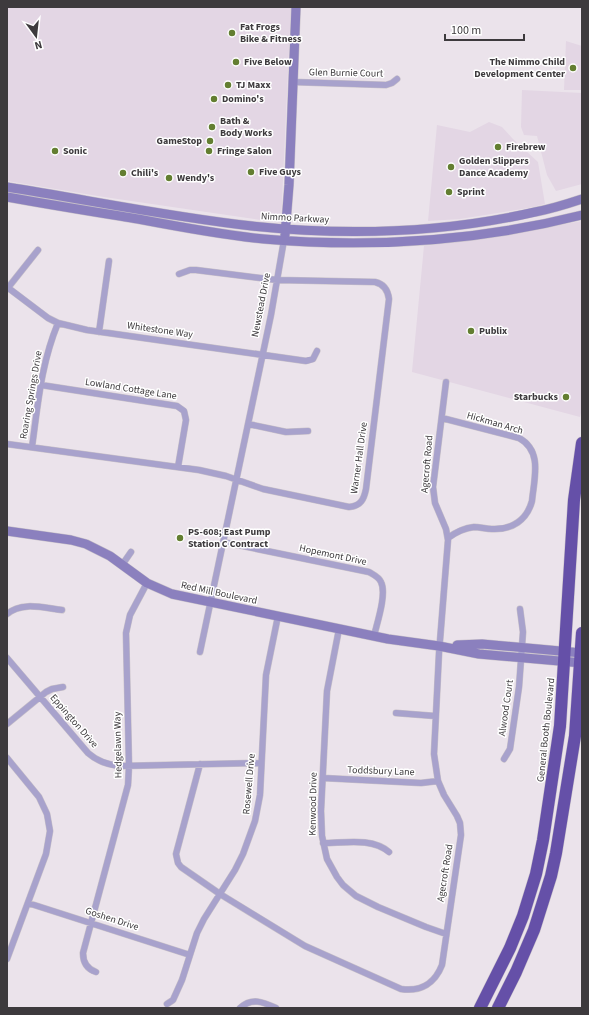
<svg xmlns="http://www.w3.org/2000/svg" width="589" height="1015" viewBox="0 0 589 1015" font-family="'Source Sans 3',sans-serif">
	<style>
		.built { fill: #e3d6e4 }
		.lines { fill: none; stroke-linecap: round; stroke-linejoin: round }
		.street-casing { stroke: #c8c1c8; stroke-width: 7 }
		.secondary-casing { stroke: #c8c1c8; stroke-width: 10 }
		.highway-casing { stroke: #c8c1c8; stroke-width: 13 }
		.street { stroke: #a8a2cc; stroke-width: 6 }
		.secondary { stroke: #8b80be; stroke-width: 9 }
		.highway { stroke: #6550a8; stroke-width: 12 }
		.poi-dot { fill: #637e31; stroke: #fff; stroke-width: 1.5 }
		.labels { text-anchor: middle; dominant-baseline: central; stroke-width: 3; stroke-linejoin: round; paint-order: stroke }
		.poi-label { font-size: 10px; font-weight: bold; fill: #3d3a3d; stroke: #fff; text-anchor: start }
		.street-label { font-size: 10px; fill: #3d3a3d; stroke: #fff }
	</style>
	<rect width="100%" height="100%" fill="#ebe3eb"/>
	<path class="built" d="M7 7H291L281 223 104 197 7 181Z
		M566 41 582 46V90H564Z
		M522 90 582 93V184L556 191 547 175 537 136 524 135 521 127Z
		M489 122 502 127 513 139 538 162 545 204 529 208 460 219 428 221 437 125 470 132Z
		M582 221V409L580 417 412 372 424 246 479 239Z"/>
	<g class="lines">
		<g class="street-casing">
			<path id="street" d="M293 82 386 85 392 83 397 79
				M7 287 48 318 58 323 87 330 306 361 313 359 317 351
				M7 289 38 250
				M99 332 109 261
				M41 385 177 406 184 411 186 420 178 467
				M442 418 519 438C543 451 534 479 532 501 527 520 512 530 492 529 486 529 480 527 474 527 465 528 456 532 448 538
				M248 424 286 432 308 431
				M7 444 199 470 226 476 263 489 349 507C361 506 364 499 366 489L389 299C388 291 384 284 375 282L277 280 196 270H190L179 274
				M32 447C38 404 41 364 58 323
				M223 542 369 572C374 575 379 577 381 582 387 594 377 623 374 636
				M122 565 131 552
				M7 614C22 601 44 608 62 610
				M339 629 327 691 321 811 322 836 327 859 337 877 343 885 356 896 378 907 426 927 446 934
				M200 652 271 315 284 240
				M7 658 88 753C98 762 108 765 121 766L261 763
				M396 713 435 716
				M7 724 46 692 52 689 63 687
				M7 758 39 797 47 814 50 831 46 854 7 959
				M504 759 510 749 519 687 523 632 520 609
				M200 764 176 854 178 863 181 867 220 894 305 946 401 989C421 992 435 983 442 965L461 835 460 823 457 816 444 795 438 781 434 754 439 653 448 540 446 529 435 503 433 487 446 382
				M323 778 421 783 438 781
				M323 843C344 843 372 837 389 852
				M28 903 190 955
				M96 972C87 969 83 962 83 953L128 785 129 766 126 633 130 615 147 583
				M167 1004 173 1000 182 980 197 933 204 919 235 870 243 854 255 821 260 795 266 675 278 616
				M240 1008C252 997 263 1002 276 1008"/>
		</g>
		<g class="secondary-casing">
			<path id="secondary" d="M7 187C89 200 170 217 252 226 346 236 443 233 535 212 551 209 567 204 582 199
				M7 197C51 205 95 212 138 219 180 227 222 235 264 239 369 248 479 241 582 215
				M285 235 289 185 296 7
				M7 531 71 540 86 544 110 556 147 583 172 594 388 639 439 646 479 654 582 663
				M457 645 482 644 582 653"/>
		</g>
		<g class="highway-casing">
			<path id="highway" d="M480 1008 510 948 523 916 536 874 543 840 560 726 574 500 582 443
				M498 1008 516 972 534 930 551 876 556 853 575 736 582 633"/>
		</g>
		<use href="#street" class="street"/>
		<use href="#secondary" class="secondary"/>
		<use href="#highway" class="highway"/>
	</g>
	<g class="poi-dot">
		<circle cx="232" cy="33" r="4"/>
		<circle cx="236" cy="62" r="4"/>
		<circle cx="573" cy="68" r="4"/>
		<circle cx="228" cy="85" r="4"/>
		<circle cx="214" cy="99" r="4"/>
		<circle cx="212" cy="127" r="4"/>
		<circle cx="210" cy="141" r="4"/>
		<circle cx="498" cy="147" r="4"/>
		<circle cx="55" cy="151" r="4"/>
		<circle cx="209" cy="151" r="4"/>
		<circle cx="451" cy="167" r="4"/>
		<circle cx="251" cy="172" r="4"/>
		<circle cx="123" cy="173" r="4"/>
		<circle cx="169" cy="178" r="4"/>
		<circle cx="449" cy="192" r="4"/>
		<circle cx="471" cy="331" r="4"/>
		<circle cx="566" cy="397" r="4"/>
		<circle cx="180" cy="538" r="4"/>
	</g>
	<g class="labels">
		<g class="poi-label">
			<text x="240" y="27">Fat Frogs<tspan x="240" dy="12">Bike &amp; Fitness</tspan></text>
			<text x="244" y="62">Five Below</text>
			<text x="565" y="62" text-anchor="end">The Nimmo Child<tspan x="565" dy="12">Development Center</tspan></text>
			<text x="236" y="85">TJ Maxx</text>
			<text x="222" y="99">Domino's</text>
			<text x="220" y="121">Bath &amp;<tspan x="220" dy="12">Body Works</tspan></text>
			<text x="202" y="141" text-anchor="end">GameStop</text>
			<text x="506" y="147">Firebrew</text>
			<text x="63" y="151">Sonic</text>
			<text x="217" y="151">Fringe Salon</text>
			<text x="459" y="161">Golden Slippers<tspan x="459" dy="12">Dance Academy</tspan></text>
			<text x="259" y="172">Five Guys</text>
			<text x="131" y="173">Chili's</text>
			<text x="177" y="178">Wendy's</text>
			<text x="457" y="192">Sprint</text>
			<text x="479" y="331">Publix</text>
			<text x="558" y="397" text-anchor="end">Starbucks</text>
			<text x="188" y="532">PS-608; East Pump<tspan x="188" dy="12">Station C Contract</tspan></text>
		</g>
		<g class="street-label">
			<text transform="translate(346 73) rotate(1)">Glen Burnie Court</text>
			<text transform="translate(295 218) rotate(3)">Nimmo Parkway</text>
			<text transform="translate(261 305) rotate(-79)">Newstead Drive</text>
			<text transform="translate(160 330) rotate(8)">Whitestone Way</text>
			<text transform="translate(131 389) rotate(9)">Lowland Cottage Lane</text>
			<text transform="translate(31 395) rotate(-80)">Roaring Springs Drive</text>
			<text transform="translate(495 423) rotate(16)">Hickman Arch</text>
			<text transform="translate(359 458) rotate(-82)">Warner Hall Drive</text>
			<text transform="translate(427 464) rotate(-85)">Agecroft Road</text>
			<text transform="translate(333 555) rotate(12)">Hopemont Drive</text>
			<text transform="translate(219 593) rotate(12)">Red Mill Boulevard</text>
			<text transform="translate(506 708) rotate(-82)">Alwood Court</text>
			<text transform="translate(74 721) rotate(49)">Eppington Drive</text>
			<text transform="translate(546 730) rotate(-84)">General Booth Boulevard</text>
			<text transform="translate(118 745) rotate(-91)">Hedgelawn Way</text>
			<text transform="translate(381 771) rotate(2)">Toddsbury Lane</text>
			<text transform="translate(249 784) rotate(-85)">Rosewell Drive</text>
			<text transform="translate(313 804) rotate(-89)">Kenwood Drive</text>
			<text transform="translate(445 873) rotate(-81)">Agecroft Road</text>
			<text transform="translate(112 919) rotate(18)">Goshen Drive</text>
		</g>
	</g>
	<rect width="589" height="1015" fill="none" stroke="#3d3a3d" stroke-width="16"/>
	<g transform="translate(36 36) rotate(165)" stroke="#ffffff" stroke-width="3" paint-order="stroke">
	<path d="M0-3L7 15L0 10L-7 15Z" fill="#3d3a3d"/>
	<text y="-6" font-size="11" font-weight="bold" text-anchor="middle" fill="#3d3a3d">N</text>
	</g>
	<path d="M445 34v6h79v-6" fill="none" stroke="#3d3a3d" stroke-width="2"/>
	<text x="451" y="34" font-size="12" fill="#3d3a3d" stroke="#ffffff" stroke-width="3" paint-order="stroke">100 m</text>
</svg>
